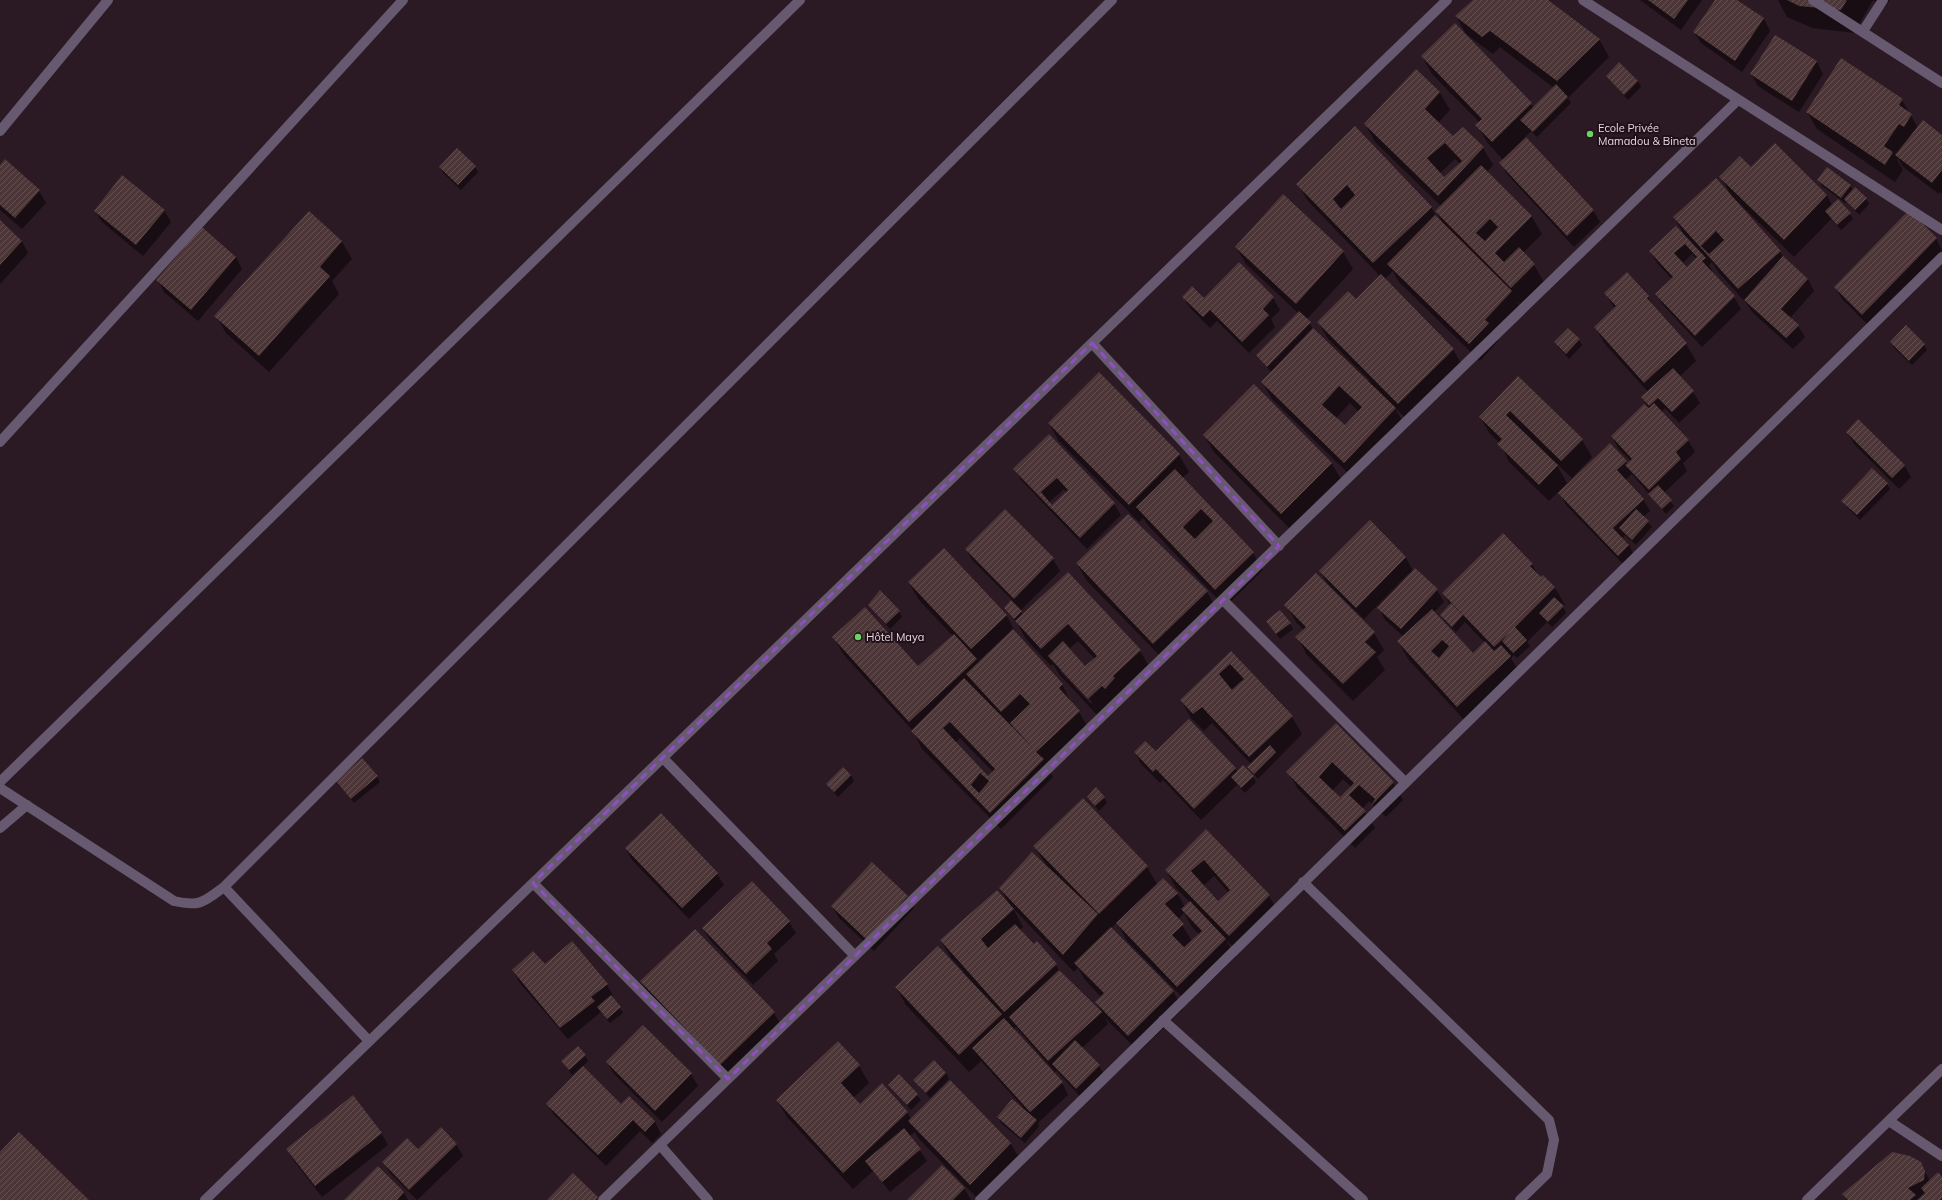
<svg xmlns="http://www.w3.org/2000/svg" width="1942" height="1200" viewBox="0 0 1942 1200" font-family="Mulish,sans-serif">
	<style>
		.shadow { fill: #0007; fill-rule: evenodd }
		.building { fill: url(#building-hatch); fill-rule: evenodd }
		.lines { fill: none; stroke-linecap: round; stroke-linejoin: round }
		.minor { stroke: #675a70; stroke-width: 10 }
		.marked { fill: none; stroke: #904ec5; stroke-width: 3; stroke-dasharray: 8 5; stroke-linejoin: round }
		.poi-dot { fill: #66d467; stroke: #21101a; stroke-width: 1.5 }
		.labels { text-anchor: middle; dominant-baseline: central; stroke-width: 4; stroke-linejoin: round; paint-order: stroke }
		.poi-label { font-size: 11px; fill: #e4d7de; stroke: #21101a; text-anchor: start }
	</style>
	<defs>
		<pattern id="building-hatch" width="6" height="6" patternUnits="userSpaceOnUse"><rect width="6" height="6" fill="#4d3637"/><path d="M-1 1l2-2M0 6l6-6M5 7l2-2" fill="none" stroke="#665254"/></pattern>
	</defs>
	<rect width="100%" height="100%" fill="#2b1924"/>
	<path class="shadow" d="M1474 0H1546L1599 39 1609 57 1568 98 1571 103 1537 137 1531 131 1525 137 1593 210 1600 222 1574 247 1507 174 1500 163 1503 160 1487 142 1477 125 1479 122 1432 74 1422 56 1455 24 1534 108 1554 88 1500 47 1493 54 1466 34 1456 16Z
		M1640 0H1702L1681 30Z
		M1716 0H1736L1764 19 1770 31 1742 72 1701 43 1694 32Z
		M1778 0H1873L1854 33 1813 28 1787 17Z
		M1873 0H1890L1884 8Z
		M1775 36 1817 62 1823 74 1799 112 1758 86 1751 74Z
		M1416 70 1440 93 1450 110 1438 123 1453 137 1483 148 1493 165 1487 172 1532 217 1542 234 1523 253 1534 265 1544 282 1522 305 1517 302 1522 309 1496 336 1498 341 1480 361 1398 281 1393 271 1385 279 1453 349 1463 367 1409 421 1395 408 1405 426 1354 479 1272 399 1262 382 1271 372 1257 355 1298 313 1246 264 1236 247 1343 252 1353 269 1307 319 1313 329 1367 382 1369 380 1328 339 1318 322 1356 300 1380 276 1308 201 1298 184 1355 128 1431 207 1438 220 1443 224 1436 211 1441 206 1375 142 1365 124ZM1455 159 1460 164 1444 178 1440 173ZM1350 403 1359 412 1346 427 1336 418Z
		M1607 76 1638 81 1641 87 1628 100Z
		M1902 100 1918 128 1942 136V194L1940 192 1939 194 1903 167 1898 158 1897 160 1903 170 1895 182 1817 129 1807 112Z
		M0 166 39 191 46 203 22 229 0 210Z
		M440 167H475L478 172 461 190 443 173Z
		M1751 169 1827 195 1832 205 1850 214 1853 219 1841 230 1831 219 1794 257 1737 201 1736 202 1780 251 1784 259 1808 279 1814 291 1790 318 1798 326 1805 337 1793 349 1752 312 1747 304 1719 273 1712 262 1709 265 1712 270 1710 272 1734 297 1741 309 1702 347 1663 305 1656 294 1672 279 1657 263 1650 251 1685 236 1674 217 1731 195 1721 177ZM1692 254 1697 259 1687 268 1682 264Z
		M1827 169 1850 186 1853 190 1866 199 1869 204 1859 215 1846 201 1845 203 1822 186 1819 180Z
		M164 210 171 222 143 256 102 222 95 211Z
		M309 212 342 242 352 259 332 281 339 294 269 372 226 333 216 316Z
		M0 221 22 241 28 253 0 284Z
		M1936 238 1942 251 1869 326 1842 299 1835 287Z
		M236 257 242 269 198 321 164 292 158 280Z
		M1239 264 1273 298 1280 310 1271 319 1275 327 1249 353 1217 321 1210 328 1190 308 1183 297 1204 299Z
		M1605 293 1648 297 1655 309 1686 344 1696 361 1679 377 1693 392 1700 403 1679 423 1665 408 1661 412 1688 440 1695 452 1683 463 1687 471 1664 493 1674 506 1666 514 1632 474 1625 480 1643 499 1650 511 1643 517 1652 527 1636 545 1625 535 1622 538 1629 545 1635 557 1625 566 1566 505 1559 491 1549 501 1509 462 1500 443 1490 434 1480 417 1518 378 1582 440 1592 457 1572 478 1555 462 1567 483 1559 491 1560 493 1610 444 1628 464 1631 461 1618 448 1612 436 1649 410 1642 397 1648 392 1605 344 1595 327 1615 309Z
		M1579 340 1582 345 1569 359 1555 343Z
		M1891 342 1924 345 1927 350 1912 365 1894 348Z
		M1254 385 1332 464 1342 481 1292 531 1214 452 1204 435Z
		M1049 424 1179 455 1189 472 1182 478 1253 553 1263 570 1225 607 1147 524 1143 518 1139 522 1059 441Z
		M1847 432 1904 465 1911 477 1899 489 1854 444Z
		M1049 436 1114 504 1121 515 1087 549 1021 480 1015 469ZM1020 474 1052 508 1051 509 1019 476ZM1064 489 1067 492 1052 506 1049 502Z
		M1887 484 1890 489 1860 520 1846 506 1843 501Z
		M1005 510 1053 559 1060 571 1020 611 1023 615 1068 573 1140 651 1150 668 1098 716 1059 674 1053 664 1051 666 1026 639 1017 623 1005 608 1012 600 973 561 966 550ZM1078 641 1095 659 1085 667 1069 649ZM1062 670 1092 702 1091 704 1060 671Z
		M1370 521 1406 558 1413 571 1437 590 1444 602 1434 612 1473 654 1485 643 1465 622 1456 632 1444 620 1441 615 1450 605 1444 593 1532 564 1539 577 1541 578 1543 576 1555 588 1565 605 1563 607 1566 613 1552 627 1547 622 1527 642 1530 646 1517 658 1514 655 1511 658 1520 674 1467 723 1408 659 1398 641 1403 636 1385 620 1379 608 1410 574 1409 573 1364 619 1327 583 1320 571Z
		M1077 564 1207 592 1217 609 1164 660 1087 581Z
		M909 583 1006 615 1016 633 1062 684 1071 703 1079 712 1089 729 1047 768 1053 777 1001 829 922 749 913 731 844 655 834 638 918 668 953 636 919 600ZM1014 727 1017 733 1012 728ZM960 738 993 772 988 777 955 743Z
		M869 605 899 612 902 617 890 629Z
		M1286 605 1374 633 1384 650 1377 657 1385 670 1353 701 1307 655 1297 637 1304 630 1296 622Z
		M1267 621 1290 624 1293 629 1280 639Z
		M1231 652 1292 717 1302 734 1258 779 1248 767 1251 764 1212 723 1204 731 1191 718 1181 700ZM1241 681 1242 683 1232 691 1231 690Z
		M1336 725 1393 783 1403 800 1386 817 1369 801 1362 809 1375 828 1355 848 1298 789 1288 772ZM1343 779 1351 787 1340 799 1332 791Z
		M1135 752 1156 753 1235 768 1238 772 1253 777 1256 782 1245 793 1237 785 1201 820 1163 780 1160 783 1141 764Z
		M851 775 854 781 838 797 827 784Z
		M377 777 380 782 354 803 337 781Z
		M1088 797H1104L1107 803 1099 811Z
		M1083 800 1147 867 1157 884 1177 893 1185 907 1190 902 1176 888 1166 870 1206 831 1269 896 1279 913 1239 952 1226 940 1236 957 1188 1003 1127 941 1117 923 1111 928 1173 991 1183 1009 1139 1052 1105 1018 1108 1024 1082 1048 1099 1066 1106 1077 1083 1100 1057 1071 1055 1072 1016 1027 1014 1030 1062 1083 1068 1095 1038 1123 1039 1126 1025 1143 1001 1123 998 1117 1023 1107 981 1061 969 1072 906 1005 896 987 964 972 951 958 941 941 1010 905 1000 888 1046 865 1034 846ZM1214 876 1229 893 1218 903 1203 886ZM1013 908 1074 972 1078 968 1085 980 1101 997 1096 1002 1103 1014 1061 974 1056 965 1037 943 1034 946 1020 930 1023 927ZM1184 913 1192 927 1199 934 1192 941 1178 919Z
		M661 815 717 874 724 885 689 919 632 860 626 849Z
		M752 882 789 922 796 933 774 954 778 961 753 985 710 940 703 929Z
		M907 897 914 908 874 951 839 918 832 906Z
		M545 966 607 985 613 996 612 997 623 1013 610 1023 601 1012 568 1039 519 982 513 970Z
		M641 981 774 1013 784 1030 731 1081 651 999Z
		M643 1026 691 1074 698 1086 662 1122 614 1074 607 1063Z
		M585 1055 588 1061 582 1067 621 1105 629 1097 655 1122 661 1134 652 1143 640 1131 606 1166 554 1115 548 1104 580 1070 579 1069 572 1075 562 1061Z
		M859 1066 869 1083 853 1098 860 1106 907 1112 911 1119 950 1082 1011 1144 1021 1161 979 1200 919 1139 915 1132 910 1136 927 1161 890 1192 873 1171 853 1189 787 1117 777 1100Z
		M946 1073 949 1079 930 1098 915 1081Z
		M899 1076 921 1100 911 1110 889 1085Z
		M381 1133 388 1145 322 1197 294 1161 287 1149Z
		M456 1144 463 1156 417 1200 390 1173 384 1162 418 1151Z
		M1920 1163 1930 1181 1942 1178V1200H1847L1843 1194Z
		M378 1168 404 1193 408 1200H346Z
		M964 1188 971 1200H909Z"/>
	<path class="building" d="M1473 0H1548L1600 39 1557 81 1490 31 1482 37 1455 16Z
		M1648 0H1688L1674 19Z
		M1715 0H1737L1764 18 1735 61 1693 32Z
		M1787 0H1847L1841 10 1799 6Z
		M1455 23 1532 103 1492 142 1475 125 1482 119 1421 56Z
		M1775 35 1817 61 1792 101 1750 74Z
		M1841 58 1903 99 1899 105 1912 114 1904 127 1899 124 1884 146 1893 152 1885 165 1806 112Z
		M1619 62 1638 81 1624 95 1606 76Z
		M1416 69 1440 92 1425 109 1453 136 1463 127 1484 147 1438 196 1364 124ZM1445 143 1462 161 1444 177 1427 158Z
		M1556 84 1568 97 1533 132 1520 120Z
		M1923 120 1942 135V170L1932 183 1895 155Z
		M1355 126 1432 207 1373 263 1296 184ZM1347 185 1355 195 1341 209 1333 199Z
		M1526 137 1594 210 1567 236 1499 163Z
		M1775 143 1827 195 1784 240 1719 177 1740 156 1751 167Z
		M457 148 476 166 458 185 439 167Z
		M5 159 40 190 15 218 0 205V165Z
		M1481 165 1532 216 1495 253 1504 262 1519 247 1535 264 1511 288 1435 211ZM1490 219 1498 227 1485 241 1476 233Z
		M1827 167 1851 185 1841 198 1817 180Z
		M122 175 165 210 136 245 94 211Z
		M1716 178 1781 251 1738 289 1673 217ZM1716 231 1724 240 1709 254 1701 246Z
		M1855 187 1867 198 1855 210 1844 199Z
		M1283 194 1344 251 1296 304 1235 247Z
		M1838 199 1851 213 1837 225 1825 211Z
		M1909 210 1937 238 1862 315 1834 287Z
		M309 211 342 241 320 267 330 276 259 356 214 316Z
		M1435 215 1512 291 1485 320 1489 323 1469 344 1387 264Z
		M0 220 22 241 0 265Z
		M1676 226 1706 258 1702 261 1735 296 1695 336 1655 294 1673 277 1649 251ZM1685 244 1697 257 1687 267 1674 253Z
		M202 227 236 257 191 310 156 280Z
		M1783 256 1808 279 1781 309 1799 325 1786 338 1744 300Z
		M1239 262 1274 297 1263 309 1269 315 1242 342 1210 310 1203 317 1182 297 1192 286 1204 298Z
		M1627 272 1649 296 1647 298 1687 343 1644 383 1594 327 1616 306 1604 293Z
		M1381 274 1454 349 1398 404 1317 322 1348 291 1356 299Z
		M1299 311 1311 322 1267 367 1256 355Z
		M1906 325 1925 344 1909 361 1890 342Z
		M1313 328 1396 408 1344 463 1261 382ZM1339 386 1362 407 1345 425 1322 405Z
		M1568 328 1580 339 1566 354 1554 342Z
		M1673 368 1694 391 1672 412 1658 398 1649 406 1641 397Z
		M1099 372 1180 454 1129 505 1048 423Z
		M1518 376 1583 439 1561 461 1510 411 1506 415 1558 465 1539 485 1497 444 1502 439 1479 417Z
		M1254 384 1332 463 1281 514 1203 435Z
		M1654 403 1689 440 1676 452 1681 459 1649 490 1625 465 1632 459 1611 436 1644 404 1649 408Z
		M1858 419 1905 465 1892 478 1846 432Z
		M1049 434 1115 503 1080 538 1013 469ZM1057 478 1068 490 1052 505 1041 492Z
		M1610 443 1627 461 1617 470 1644 499 1613 528 1629 545 1618 556 1558 493Z
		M1872 468 1888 483 1857 515 1841 501Z
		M1175 469 1254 552 1215 590 1136 507ZM1201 509 1213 521 1195 539 1183 527Z
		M1658 485 1672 500 1662 509 1648 494Z
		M1005 509 1054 558 1014 599 965 549Z
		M1636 509 1649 521 1632 540 1619 528Z
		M1128 514 1208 591 1153 644 1076 563Z
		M1370 520 1406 557 1356 608 1319 571Z
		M1503 533 1533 564 1530 566 1541 577 1543 575 1555 587 1515 627 1527 640 1513 653 1502 641 1509 633 1494 647 1442 593Z
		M944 548 1007 615 971 649 908 582Z
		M1415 568 1438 589 1401 629 1377 608Z
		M1068 572 1141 650 1113 676 1115 678 1105 689 1102 686 1088 699 1048 656 1063 641 1085 666 1097 656 1068 624 1041 649 1015 621Z
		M1316 573 1375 632 1365 642 1376 652 1343 684 1295 637 1306 627 1284 605Z
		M880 590 900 611 886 624 868 605Z
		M1554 597 1564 606 1548 622 1539 613Z
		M1011 600 1022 611 1014 619 1004 608Z
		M1451 603 1463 615 1452 627 1440 615Z
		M865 607 918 666 954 634 977 659 909 722 832 637Z
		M1432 609 1473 653 1485 641 1494 651 1501 645 1511 656 1457 707 1397 641ZM1442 640 1449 646 1439 658 1431 651Z
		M1280 610 1291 623 1276 634 1266 621Z
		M1013 629 1063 684 1059 688 1080 711 1036 752 1044 759 990 813 911 731 964 678 1033 748 1010 723 1030 704 1020 694 1001 712 966 674ZM950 722 995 769 988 776 943 728ZM980 773 989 781 979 793 971 785Z
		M1231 651 1293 716 1249 757 1202 707 1193 714 1180 700ZM1230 664 1244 679 1232 690 1219 674Z
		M1189 719 1236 768 1194 809 1156 769 1153 772 1134 752 1145 741 1156 751Z
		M1336 723 1394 782 1370 807 1375 799 1359 785 1349 795 1366 811 1345 831 1286 772ZM1332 762 1354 783 1340 797 1319 777Z
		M1270 745 1276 752 1254 774 1247 767Z
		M362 758 378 776 351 799 336 781Z
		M1243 765 1254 776 1241 788 1231 777Z
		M843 767 851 775 834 792 826 784Z
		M1096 787 1105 797 1095 806 1087 797Z
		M1083 798 1148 866 1099 914 1033 846Z
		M661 813 718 873 682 908 625 848Z
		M1206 829 1270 895 1229 936 1165 870ZM1204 860 1230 890 1218 901 1191 871Z
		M1032 852 1098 914 1063 955 999 888Z
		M872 862 908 896 867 940 831 906Z
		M1163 878 1178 893 1165 904 1184 924 1172 935 1184 947 1202 931 1181 909 1190 901 1226 939 1177 987 1116 923Z
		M752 881 790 921 767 943 772 949 746 974 702 928Z
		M997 890 1014 909 981 939 988 948 1015 924 1034 944 1037 941 1057 964 1004 1012 940 940Z
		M1111 927 1174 991 1128 1036 1095 1002 1104 993 1074 963Z
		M695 929 775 1012 720 1065 640 981Z
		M572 941 608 984 591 997 595 1001 560 1028 512 970 533 951 545 964Z
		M938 946 1002 1014 959 1055 895 987Z
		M1059 970 1102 1012 1048 1061 1009 1017Z
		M611 995 621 1007 607 1019 597 1007Z
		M1004 1018 1063 1082 1030 1112 972 1048Z
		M643 1025 692 1073 655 1111 606 1062Z
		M1075 1040 1100 1065 1076 1089 1052 1064Z
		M838 1041 860 1065 841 1083 860 1104 882 1083 908 1112 843 1173 776 1100Z
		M578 1046 586 1055 569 1070 561 1061Z
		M934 1060 946 1073 926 1093 913 1080Z
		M583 1066 621 1104 629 1096 655 1121 645 1132 633 1120 598 1155 546 1104Z
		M899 1074 918 1094 907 1105 888 1085Z
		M950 1080 1011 1143 970 1185 908 1121Z
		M353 1095 382 1133 315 1186 286 1149Z
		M1012 1099 1037 1120 1021 1138 997 1117Z
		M441 1127 457 1144 409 1190 382 1162 407 1138 418 1149Z
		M904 1128 921 1149 882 1182 865 1161Z
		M19 1132 89 1200H0V1152Z
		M1892 1152 1910 1156 1921 1162 1925 1171 1924 1180 1908 1188 1916 1195 1910 1200H1848L1842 1194Z
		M942 1165 965 1188 953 1200H907Z
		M378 1166 404 1192 397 1200H344Z
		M1938 1172 1942 1177V1198L1940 1200H1917L1925 1193 1921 1188Z
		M573 1173 598 1197 595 1200H547Z"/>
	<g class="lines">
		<path class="minor" d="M1583 0 1942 230
			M1813 0 1942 83
			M1863 31 1883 0
			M0 131 108 0
			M1092 343 1279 546
			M0 442 403 0
			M1223 600 1405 782
			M663 758 855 956
			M0 782 800 0
			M0 788 174 901C200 907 204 902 224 887L1112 0
			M0 828 27 805
			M1303 882 1549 1120 1554 1140 1547 1174 1520 1200
			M533 883 728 1079
			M224 887 369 1041
			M1163 1020 1363 1200
			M1889 1121 1942 1156
			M660 1145 708 1200
			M205 1200 1447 0
			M603 1200 1738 100
			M980 1200 1942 257
			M1807 1200 1942 1069"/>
	</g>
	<path class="marked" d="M1092 343 1279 546 728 1079 533 883Z"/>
	<g class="poi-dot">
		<circle cx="1590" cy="134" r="4"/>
		<circle cx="858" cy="637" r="4"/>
	</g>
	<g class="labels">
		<g class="poi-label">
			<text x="1598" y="128">Ecole Privée<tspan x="1598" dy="13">Mamadou &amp; Bineta</tspan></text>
			<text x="866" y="637">Hôtel Maya</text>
		</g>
	</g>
</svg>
